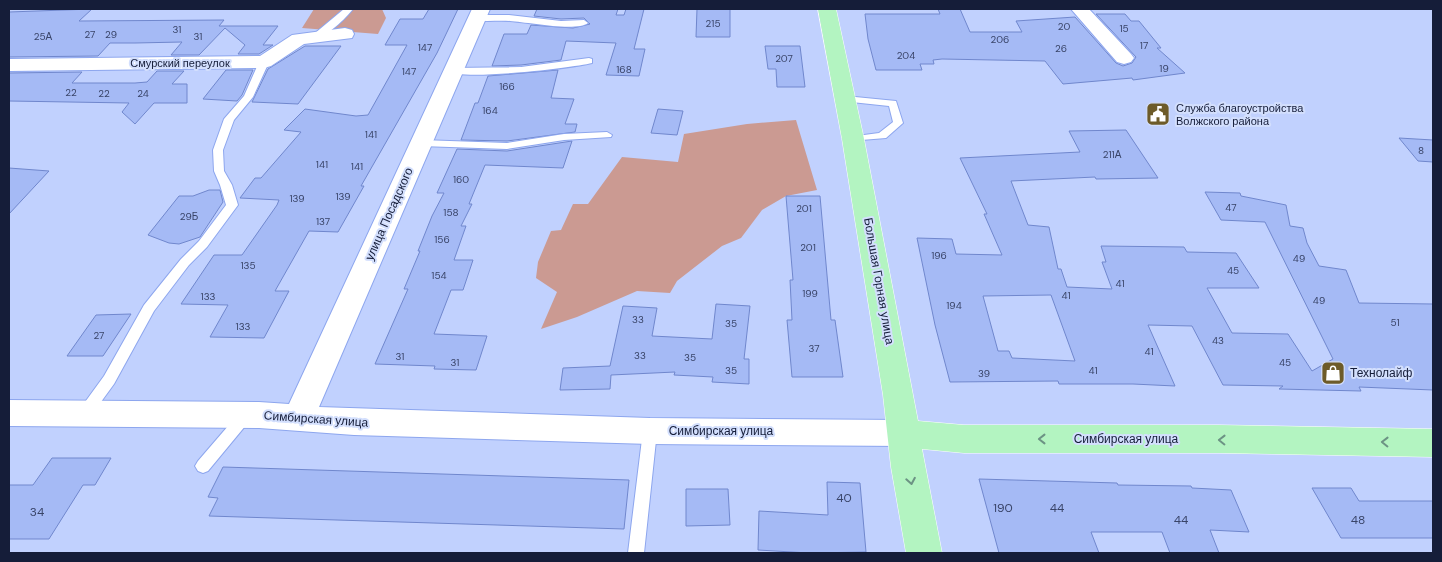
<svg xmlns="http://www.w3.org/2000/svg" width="1442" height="562" viewBox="0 0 1442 562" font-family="'DM Sans',sans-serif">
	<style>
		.green { fill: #cb9a92 }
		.building { fill: #a5baf5; stroke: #7087cd; fill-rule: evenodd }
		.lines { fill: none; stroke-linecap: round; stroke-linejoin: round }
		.lane-casing { stroke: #8da6ee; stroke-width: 2 }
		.street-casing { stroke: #8da6ee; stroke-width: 2 }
		.primary-casing { stroke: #fff; stroke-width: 1 }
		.lane { fill: #fff; fill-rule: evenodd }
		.street { fill: #fff; fill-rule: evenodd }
		.primary { fill: #b3f4c1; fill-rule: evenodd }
		.oneway { stroke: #6c9384 }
		.labels { text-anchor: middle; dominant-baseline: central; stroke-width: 4; stroke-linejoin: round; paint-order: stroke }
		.number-label { font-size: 10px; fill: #394468 }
		.far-street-label { font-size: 11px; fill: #151d39; stroke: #d3dffd }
		.far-poi-label { font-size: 11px; fill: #151d39; stroke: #d3dffd; text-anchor: start }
		.street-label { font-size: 12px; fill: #151d39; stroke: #d3dffd }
		.poi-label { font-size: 12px; fill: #151d39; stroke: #d3dffd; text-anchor: start }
		.near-number-label { font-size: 12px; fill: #394468 }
	</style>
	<rect width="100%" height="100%" fill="#c1d1fe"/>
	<path class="green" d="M314 9H382L386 18 378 34 302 28Z
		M796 120 817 190 786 196 762 210 741 238 722 246 677 281 670 293 637 291 577 317 541 329 557 292 536 278 538 262 551 231 561 230 573 204H588L622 157 678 162 684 134 747 124Z"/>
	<path class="building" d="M92 9 79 21 224 20 219 26H278L263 45H273L259 54H238L245 45 225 28 199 55H171L182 42 135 43H110L98 56 9 57V12Z
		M429 9H458L437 53 361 186H364L338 232 309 231 275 291H289L264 338 210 337 228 305 181 304 214 255H242L277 205 279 200 240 198 255 178H261L301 132 284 130 305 109 356 116 368 115 407 45H385L400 19H423Z
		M537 9H618L616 15H624L626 9H644L634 49H645L639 76 606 75 616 43 566 41 561 60 521 65 492 66 504 34H527L531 25 573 28 590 24 584 18 561 19 534 16Z
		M697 9H730V37H696Z
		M938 9H960L970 32H1022L1016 21 1075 17 1116 63 1123 66 1132 63 1136 57 1096 14H1125L1131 21H1139L1161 48H1157L1185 73 1133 80 1132 78 1063 84 1045 61 942 59 933 60 934 64H920L922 70H876L868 39 865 14H940Z
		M305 46H341L298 104 252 102 268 69Z
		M765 46H800L805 87H777L776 69H768Z
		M226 70H253L242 95 237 101 203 99Z
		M558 70 551 98 574 99 565 124H577L575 132 507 141 461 140 475 103H478L488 76Z
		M157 71H184L172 84H187V103H154L135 124 122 112 129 103 9 101V73L82 72 72 83H135L147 82Z
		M658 109 683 111 677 135 651 133Z
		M1126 130 1158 178 1096 179 1095 177 1011 181 1028 225 1049 227 1058 269H1061L1067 287 1112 289 1102 262H1106L1101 246 1184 247 1187 252 1236 253 1259 288H1207L1232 333 1288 334 1312 371 1333 359 1265 222 1221 220 1205 192 1240 193 1241 196 1286 205 1290 226 1303 228 1307 243 1319 266 1346 270 1359 303 1433 304V390L1359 387 1361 391 1279 389 1283 386 1223 385 1192 326 1148 325 1175 386 1133 384H1059L1058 381 950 382 935 325 917 238 952 239 956 254 1002 255 984 214H987L960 158 1080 152 1069 131ZM1051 295 1075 361 1012 358 1009 351H998L983 296Z
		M1399 138 1433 140V162L1418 161Z
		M572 141 563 168 485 165 469 204H472L461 226H466L454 260H473L463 290H451L434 334 487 336 476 370 434 369 435 366 375 364 408 289H404L420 251H418L432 216 444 193H437L457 149 507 151Z
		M9 168 49 171 9 214Z
		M209 190H220L223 202 200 237 179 244 169 243 148 235 179 196H193Z
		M786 196H820L831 320H835L843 377H792L787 320H792L790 280H793Z
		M716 304 750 306 744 359H749V384L712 382 713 377 674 375 675 372 611 375 610 389 560 390 563 368 610 366 623 306 657 308 652 336 712 339Z
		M131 314 103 356H67L96 315Z
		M52 458H111L95 485H83L49 539H9V485H33Z
		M223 467 629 480 624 529 209 516 218 498 208 497Z
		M979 479 1117 483 1118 485 1191 486 1192 488 1231 490 1249 532 1210 530 1219 553H1170L1162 532H1091L1099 553H999Z
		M827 482 860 483 866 552 809 553 758 550 759 511 828 515Z
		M1312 488H1351L1359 501H1433V538H1341Z
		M686 489H728L730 525 686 526Z"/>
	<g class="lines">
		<g class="lane-casing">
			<path id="lane" d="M344 9H353C346 18 325 39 314 38V34Z
				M477 15H509L561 21 584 20 588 23C576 32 527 22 510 21 498 20 486 22 474 20L473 18Z
				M589 58 592 59V63C572 68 461 81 448 71L453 68 521 67Z
				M264 59 269 62 253 97 234 120 223 150 224 171 232 185 238 205 207 247 189 265 154 311 114 384 90 417 85 419 80 417 78 413 80 409 104 376 144 305 181 259 199 241 226 205 220 185 214 171 213 150 224 119 244 96 259 62Z
				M845 96 896 101 903 123 886 138 849 141 848 139 849 137 879 133 893 122 889 106 842 101V97Z
				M607 132 612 135 611 137 564 140 507 149 421 146 416 143 421 140 507 143 564 134Z
				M246 409 251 411 253 415 251 419 208 471 203 473 198 471 195 466 198 461 241 411Z
				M650 425 655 427 657 431 644 553H628L643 431 645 427Z"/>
		</g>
		<g class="street-casing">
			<path id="street" d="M472 9H490L319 407 650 418 904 420 915 424 920 433 915 442 904 446 650 444 354 435 259 428 9 426V400L259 402 289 404Z
				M1071 9H1089L1131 54 1134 58 1131 62 1124 64 1117 62Z
				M345 28 352 30 354 34 352 38 304 44 271 66 264 68 9 71V59L260 56 292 35Z"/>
		</g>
		<g class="primary-casing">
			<path id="primary" d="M818 9H836L864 139 918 421 964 425H1219L1433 429V457L1219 453H964L922 449 942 553H906L891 467 883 395 842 139Z"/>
		</g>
		<use href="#lane" class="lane"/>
		<use href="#street" class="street"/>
		<use href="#primary" class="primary"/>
	</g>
	<defs><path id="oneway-chevron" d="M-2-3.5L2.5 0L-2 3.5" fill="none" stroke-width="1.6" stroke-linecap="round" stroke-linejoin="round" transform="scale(1.25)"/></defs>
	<g class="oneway">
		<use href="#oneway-chevron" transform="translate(1042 439) rotate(-180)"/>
		<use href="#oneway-chevron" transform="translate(1222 440) rotate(-179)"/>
		<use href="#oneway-chevron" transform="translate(1385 442) rotate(-179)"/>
		<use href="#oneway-chevron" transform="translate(911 481) rotate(80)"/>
	</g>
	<defs>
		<g id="civic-square" transform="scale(1.25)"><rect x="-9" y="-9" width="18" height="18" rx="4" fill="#6d5b29" stroke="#d3dffd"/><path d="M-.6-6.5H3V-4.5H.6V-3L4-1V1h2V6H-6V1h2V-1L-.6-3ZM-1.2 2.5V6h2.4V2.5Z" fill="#fff"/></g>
		<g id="shop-square" transform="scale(1.25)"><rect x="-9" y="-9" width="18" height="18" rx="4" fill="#6d5b29" stroke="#d3dffd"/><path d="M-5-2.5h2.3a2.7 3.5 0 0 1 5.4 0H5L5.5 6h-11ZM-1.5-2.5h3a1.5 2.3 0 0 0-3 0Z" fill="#fff"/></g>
	</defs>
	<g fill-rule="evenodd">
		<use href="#civic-square" x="1158" y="114"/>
		<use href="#shop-square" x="1333" y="373"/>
	</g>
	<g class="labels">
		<g class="number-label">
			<text x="713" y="23">215</text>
			<text x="1064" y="26">20</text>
			<text x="1124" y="28">15</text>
			<text x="177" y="29">31</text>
			<text x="90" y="34">27</text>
			<text x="111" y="34">29</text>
			<text x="43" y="36">25А</text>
			<text x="198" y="36">31</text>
			<text x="1000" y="39">206</text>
			<text x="1144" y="45">17</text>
			<text x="425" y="47">147</text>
			<text x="1061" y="48">26</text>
			<text x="906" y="55">204</text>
			<text x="784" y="58">207</text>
			<text x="1164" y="68">19</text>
			<text x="624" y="69">168</text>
			<text x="409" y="71">147</text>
			<text x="507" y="86">166</text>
			<text x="71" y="92">22</text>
			<text x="104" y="93">22</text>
			<text x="143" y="93">24</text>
			<text x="490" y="110">164</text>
			<text x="371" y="134">141</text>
			<text x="1421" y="150">8</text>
			<text x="1112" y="154">211А</text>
			<text x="322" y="164">141</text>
			<text x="357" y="166">141</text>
			<text x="461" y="179">160</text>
			<text x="343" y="196">139</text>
			<text x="297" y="198">139</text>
			<text x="1231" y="207">47</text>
			<text x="804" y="208">201</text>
			<text x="451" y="212">158</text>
			<text x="189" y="216">29Б</text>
			<text x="323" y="221">137</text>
			<text x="442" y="239">156</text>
			<text x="808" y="247">201</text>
			<text x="939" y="255">196</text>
			<text x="1299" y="258">49</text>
			<text x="248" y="265">135</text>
			<text x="1233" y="270">45</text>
			<text x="439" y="275">154</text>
			<text x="1120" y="283">41</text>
			<text x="810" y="293">199</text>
			<text x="1066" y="295">41</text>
			<text x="208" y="296">133</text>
			<text x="1319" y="300">49</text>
			<text x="954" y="305">194</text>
			<text x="638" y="319">33</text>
			<text x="1395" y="322">51</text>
			<text x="731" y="323">35</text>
			<text x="243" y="326">133</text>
			<text x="99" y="335">27</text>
			<text x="1218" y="340">43</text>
			<text x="814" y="348">37</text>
			<text x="1149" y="351">41</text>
			<text x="640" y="355">33</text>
			<text x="400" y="356">31</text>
			<text x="690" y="357">35</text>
			<text x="455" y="362">31</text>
			<text x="1285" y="362">45</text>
			<text x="731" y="370">35</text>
			<text x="1093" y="370">41</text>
			<text x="984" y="373">39</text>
		</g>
		<g class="far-street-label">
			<text x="180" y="63">Смурский переулок</text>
		</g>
		<g class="far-poi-label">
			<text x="1176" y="108">Служба благоустройства<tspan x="1176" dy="13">Волжского района</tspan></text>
		</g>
		<g class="street-label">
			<text transform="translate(389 214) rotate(-66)">улица Посадского</text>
			<text transform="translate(879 281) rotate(80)">Большая Горная улица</text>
			<text transform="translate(316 419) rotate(4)">Симбирская улица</text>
			<text x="721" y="431">Симбирская улица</text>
			<text x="1126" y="439">Симбирская улица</text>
		</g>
		<g class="poi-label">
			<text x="1350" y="373">Технолайф</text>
		</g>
		<g class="near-number-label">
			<text x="844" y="498">40</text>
			<text x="1003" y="508">190</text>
			<text x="1057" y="508">44</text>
			<text x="37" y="512">34</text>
			<text x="1181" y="520">44</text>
			<text x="1358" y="520">48</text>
		</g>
	</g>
	<rect width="1442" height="562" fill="none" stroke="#151d39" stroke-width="20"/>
</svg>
